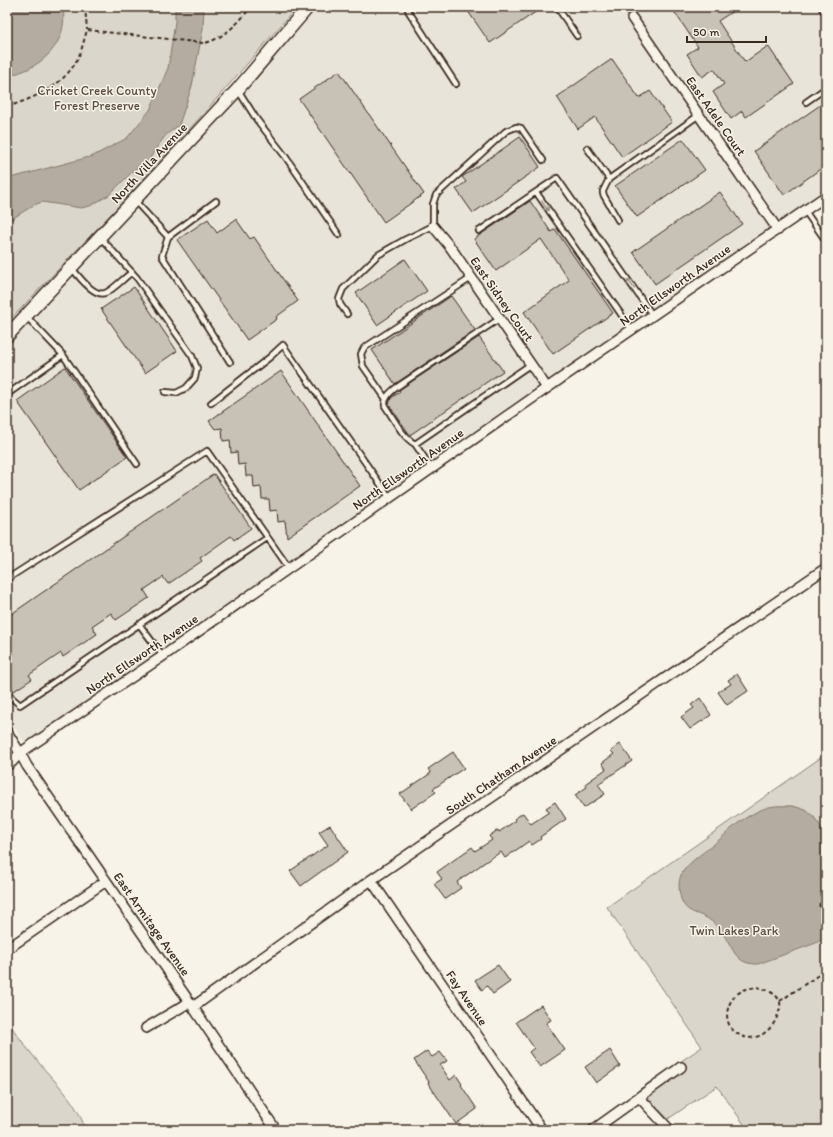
<svg xmlns="http://www.w3.org/2000/svg" width="833" height="1137" viewBox="0 0 833 1137" font-family="Itim,sans-serif">
	<style>
		.built { fill: #e9e4d9 }
		.green { fill: #dbd6cb; stroke: #8b8074 }
		.water { fill: #b4aca0; stroke: #84786c }
		.building { fill: #c8c1b6; stroke: #3b2a1e }
		.lines { fill: none; stroke-linecap: round; stroke-linejoin: round }
		.lane-casing { stroke: #3b2a1e; stroke-width: 8 }
		.street-casing { stroke: #3b2a1e; stroke-width: 12 }
		.secondary-casing { stroke: #3b2a1e; stroke-width: 15 }
		.path { stroke: #3b2a1e; stroke-width: 2; stroke-dasharray: 4 3; stroke-linecap: butt }
		.lane { stroke: #f7f3e8; stroke-width: 4.5 }
		.street { stroke: #f7f3e8; stroke-width: 9 }
		.secondary { stroke: #f7f3e8; stroke-width: 12 }
		.oneway { stroke: #998e83 }
		.labels { text-anchor: middle; dominant-baseline: central; stroke-width: 3; stroke-linejoin: round; paint-order: stroke }
		.park-label { font-size: 13px; fill: #5b4c41; stroke: #f7f3e8 }
		.street-label { font-size: 13px; fill: #3b2a1e; stroke: #f7f3e8 }
	</style>
	<rect width="100%" height="100%" fill="#f7f3e8"/>
	<filter id="ink" filterUnits="userSpaceOnUse"><feTurbulence type="fractalNoise" baseFrequency=".025" numOctaves="2"/><feDisplacementMap in="SourceGraphic" scale="8" xChannelSelector="R" yChannelSelector="G"/><feConvolveMatrix kernelMatrix="1 2 1 2 8 2 1 2 1" color-interpolation-filters="sRGB"/></filter>
	<g filter="url(#ink)">
		<path class="built" d="M312 7H826V191L25 744 7 717V344Z"/>
		<path class="green" d="M7 7H297C253 57 210 107 166 155 114 212 60 267 7 323Z
			M826 754V1130H748L717 1086 668 1119 640 1089 702 1047 607 907Z
			M7 1021C16 1033 25 1046 35 1058 53 1081 77 1100 85 1129L84 1130H15L7 1118Z"/>
		<path class="water" d="M7 7H63C69 44 41 69 7 76Z
			M175 7H204L203 29 192 86 179 125 166 135 154 151 148 163 135 169 109 195 90 206 81 208 42 202 34 205 7 222V179L93 156 127 138 150 110 168 68 175 22Z
			M793 806 806 810 814 817 821 827 826 881V935L824 938 816 943 758 964C734 965 734 947 722 933 718 927 713 922 707 918 695 912 686 913 681 899 679 892 678 882 681 875 687 862 708 850 719 840 725 835 730 829 737 824 746 817 758 810 769 807 777 805 786 806 793 806Z"/>
		<path class="building" d="M465 7H543L490 43Z
			M671 7H739L718 21 745 62 768 46 794 84 746 117 742 111 731 119 713 92 724 84 714 69 702 77 687 54 698 47Z
			M612 59 639 98 650 91 672 122 622 157 595 117 578 129 557 97Z
			M339 71 424 194 384 222 299 99Z
			M826 101V165L784 195 754 151Z
			M520 137 540 167 473 213 456 189 466 182 462 177Z
			M683 139 705 170 637 217 615 186Z
			M720 192 742 224 655 284 633 252Z
			M530 201 551 232 555 229 613 313 553 354 524 312 569 280 541 239 496 271 474 239Z
			M208 219 217 233 236 219 250 239 254 237 298 301 276 317 277 319 247 340 177 240Z
			M405 259 427 291 377 325 356 293Z
			M134 287 177 351 145 373 101 309Z
			M451 296 475 330 395 384 372 350Z
			M479 337 503 371 410 435 389 405 391 398 400 392 399 390Z
			M65 367 127 457 79 490 17 401Z
			M281 371 360 486 287 537 285 521 278 522 277 510 270 511 269 499H262L261 487 254 488 253 476H246L245 464 238 465 237 452 231 453 230 440 223 441 222 428 215 429 209 421Z
			M214 474 251 528 234 540 231 536 200 558 202 561 168 584 163 577 144 590 149 598 116 620 111 613 92 626 97 634 63 657 61 653 29 675 32 679 14 691 7 681V617Z
			M737 674 748 691 727 705 718 692 731 684 728 680Z
			M700 698 711 715 690 729 681 717 694 708 691 705Z
			M620 744 632 761 598 784 605 794 584 808 575 795 587 787 585 784 606 769 602 763 614 754 611 751Z
			M453 752 464 768 433 789 436 792 411 809 400 794 431 773 428 769Z
			M555 802 566 819 540 837 541 839 532 845 529 841 505 858 501 852 488 860 457 882 461 888 445 899 434 884 442 879 437 872 472 847 475 851 492 840 489 836 498 830 499 832 515 821 514 819 523 813 531 824 549 812 546 808Z
			M330 825 348 852 301 886 290 871 328 845 319 832Z
			M498 965 510 982 493 994 487 986 482 990 475 980Z
			M541 1005 551 1020 546 1023 565 1050 540 1067 529 1052 534 1048 516 1022Z
			M610 1050 620 1066 596 1083 585 1067Z
			M427 1051 432 1057 440 1052 447 1061 440 1065 450 1080 456 1075 462 1084 461 1085 477 1109 456 1124 428 1083 429 1082 414 1060Z"/>
		<g class="lines">
			<g class="lane-casing">
				<path id="lane" d="M407 7 409 12 456 84
					M557 7 577 36
					M821 7 826 14
					M238 90 257 120 285 156 339 235
					M806 102 826 88
					M587 148 609 179 699 115
					M609 179 603 191V194L618 220
					M135 201 168 237
					M216 201 168 237 162 256 230 362
					M805 211 826 241
					M479 231 536 192
					M101 238 137 278 192 356 197 368 195 378 186 388 176 393 165 392
					M72 268C78 276 94 297 105 293 112 291 125 277 132 272
					M347 314 340 304 339 299 343 289 378 255 406 239 433 226V204L436 195 506 131 516 127 521 128 543 160
					M26 316 63 355 137 464
					M632 330 536 192 557 178 653 316
					M9 393 63 355
					M386 399 363 366 361 354 364 348 471 278
					M211 403 270 357 283 345 390 498
					M415 444C402 437 393 417 385 406 384 397 391 392 397 387L499 319
					M432 469 415 444 531 364
					M7 579 207 451 289 568
					M139 624 163 656
					M7 691 12 698 20 705 267 538"/>
			</g>
			<g class="street-casing">
				<path id="street" d="M632 18 778 230
					M433 226 451 248 547 388
					M7 732 20 753 27 766 193 1007 276 1130
					M7 765 12 762 20 753 163 656 547 388 826 196
					M371 880 542 1130
					M7 949 106 881
					M193 1007 371 880 826 568
					M146 1028 190 1002
					M639 1097 670 1130
					M593 1130 681 1067"/>
			</g>
			<g class="secondary-casing">
				<path id="secondary" d="M7 336 238 89 308 7"/>
			</g>
			<path class="path" d="M85 7 87 30
				M7 107C37 97 69 84 81 51 83 44 85 37 87 30L204 43C220 41 242 21 250 7
				M820 903 819 909 826 910
				M757 987C765 989 777 993 780 1002 781 1007 779 1012 777 1017 770 1034 751 1045 735 1032 721 1021 727 998 742 991 747 988 752 988 757 987Z
				M780 1001 826 970"/>
			<use href="#lane" class="lane"/>
			<use href="#street" class="street"/>
			<use href="#secondary" class="secondary"/>
		</g>
		<defs><path id="oneway-shaft" d="M-6 0H5M1.5-3L5.5 0L1.5 3" fill="none" stroke-width="1.6" stroke-linecap="round" stroke-linejoin="round"/></defs>
		<g class="oneway">
			<use href="#oneway-shaft" transform="translate(545 206) rotate(55)"/>
			<use href="#oneway-shaft" transform="translate(631 284) rotate(-125)"/>
		</g>
	</g>
	<g class="labels">
		<g class="park-label">
			<text x="97" y="90">Cricket Creek County<tspan x="97" dy="15">Forest Preserve</tspan></text>
			<text x="734" y="930">Twin Lakes Park</text>
		</g>
		<g class="street-label">
			<text transform="translate(716 116) rotate(55)">East Adele Court</text>
			<text transform="translate(149 163) rotate(-47)">North Villa Avenue</text>
			<text transform="translate(675 285) rotate(-35)">North Ellsworth Avenue</text>
			<text transform="translate(502 299) rotate(55)">East Sidney Court</text>
			<text transform="translate(408 469) rotate(-35)">North Ellsworth Avenue</text>
			<text transform="translate(142 654) rotate(-34)">North Ellsworth Avenue</text>
			<text transform="translate(501 775) rotate(-34)">South Chatham Avenue</text>
			<text transform="translate(152 924) rotate(55)">East Armitage Avenue</text>
			<text transform="translate(467 998) rotate(56)">Fay Avenue</text>
		</g>
	</g>
	<rect width="833" height="1137" fill="none" stroke="#f7f3e8" stroke-width="24"/>
	<rect x="12" y="12" width="809" height="1113" fill="none" stroke="#3b2a1e" stroke-width="1.5" filter="url(#ink)"/>
	<path d="M687 36v6h79v-6" fill="none" stroke="#3b2a1e" stroke-width="2"/>
	<text x="693" y="36" font-size="12" fill="#3b2a1e" stroke="#f7f3e8" stroke-width="3" paint-order="stroke">50 m</text>
</svg>
